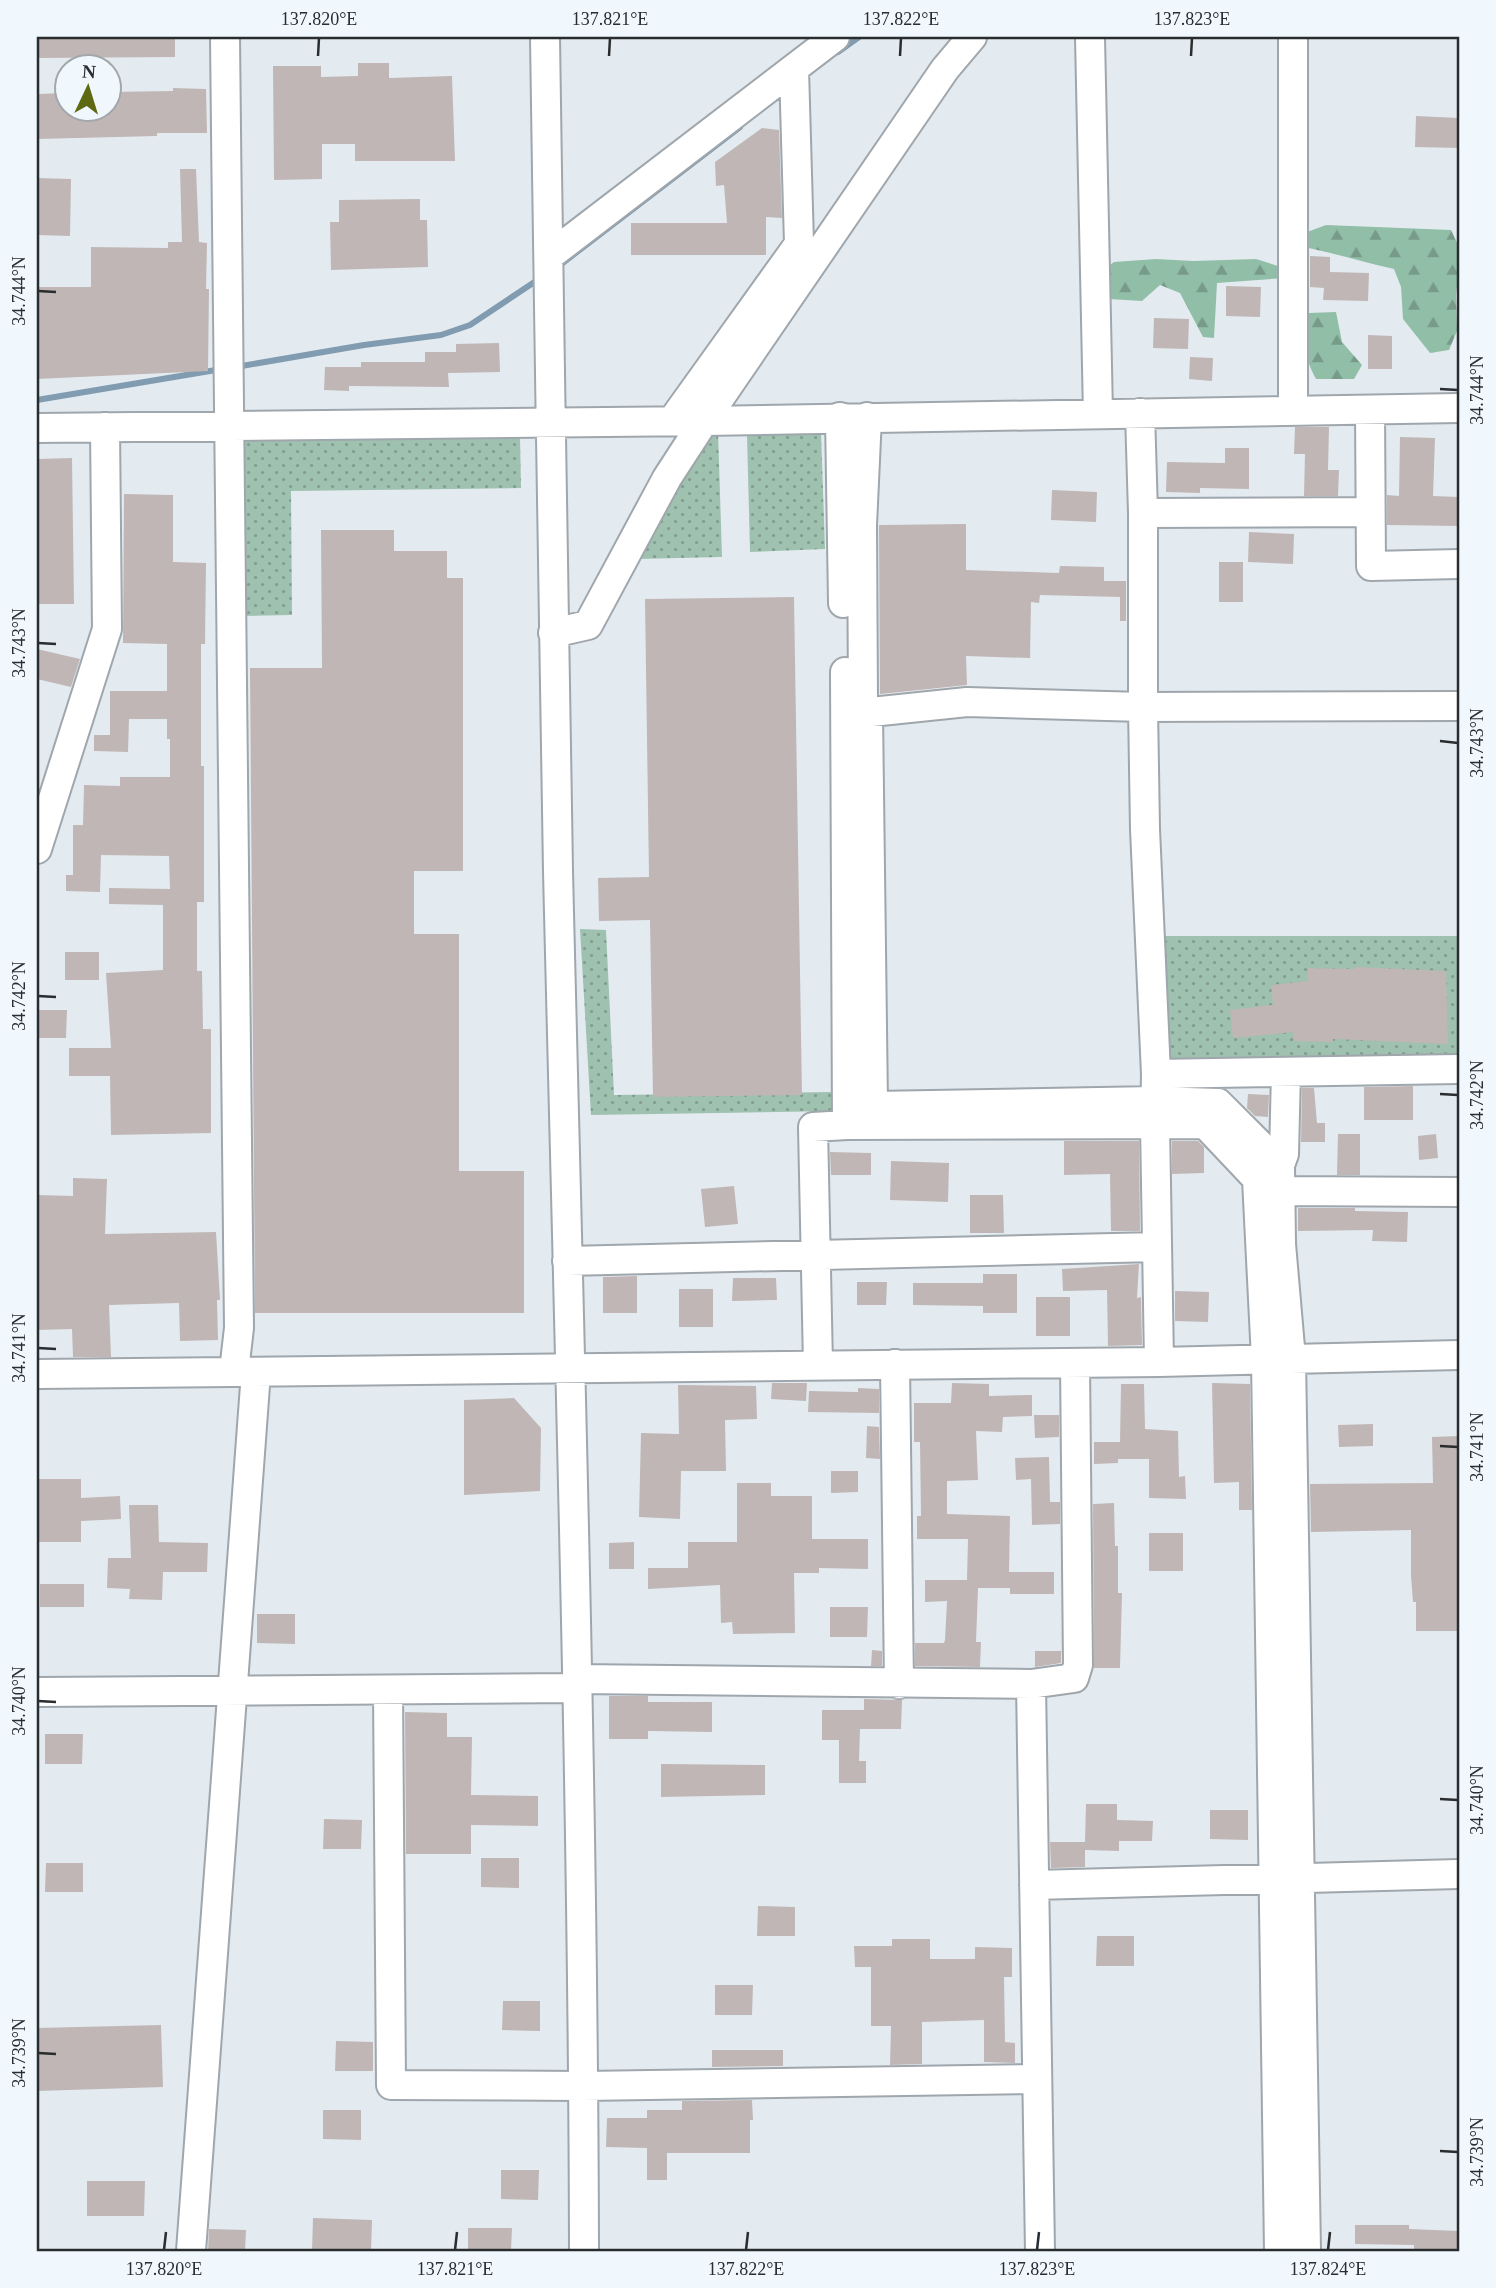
<svg xmlns="http://www.w3.org/2000/svg" width="1496" height="2288" viewBox="0 0 1496 2288" font-family="Georgia,serif">
	<style>
		.grass { fill: url(#grass-dots) }
		.forest { fill: url(#forest-firs) }
		.lines { fill: none; stroke-linecap: round; stroke-linejoin: round }
		.stream { stroke: #819cb1; stroke-width: 6 }
		.building { fill: #c0b6b5 }
		.minor-casing { stroke: #9fa6ac; stroke-width: 32 }
		.minor { stroke: #fff; stroke-width: 28 }
		.ticks { fill: none; stroke: #2a2d2f; stroke-width: 2.5 }
		.neatline { fill: none; stroke: #2a2d2f; stroke-width: 2.5 }
		.ticks-label { font-size: 18px; text-anchor: middle; fill: #2a2d2f }
	</style>
	<defs>
		<pattern id="grass-dots" width="8" height="8" patternUnits="userSpaceOnUse" patternTransform="scale(1.75)"><rect width="8" height="8" fill="#9fc1af"/><path d="M2 2h.1M6 6h.1" fill="none" stroke="#829d8f" stroke-width="1.8" stroke-linecap="round"/></pattern>
		<pattern id="forest-firs" width="22" height="20" patternUnits="userSpaceOnUse" patternTransform="scale(1.75)"><rect width="22" height="20" fill="#91bea7"/><path d="M5 1l3.5 6h-7zM16 11l3.5 6h-7z" fill="#779b88"/></pattern>
	</defs>
	<rect width="100%" height="100%" fill="#e3ebf0"/>
	<path class="grass" d="M698 431H718L722 557 638 559Z
		M821 432 825 549 750 552 747 434Z
		M520 437 521 488 291 491 292 615 241 616 239 441Z
		M580 929 606 930 614 1095 832 1092 833 1111 591 1115Z
		M1150 936H1459V1062L1156 1074Z"/>
	<path class="forest" d="M1326 225 1451 230 1459 247V268L1456 295 1457 331 1449 350 1430 353 1403 319 1401 287 1394 269C1362 262 1331 252 1299 246V235Z
		M1156 259 1193 261 1256 259 1278 266 1285 278 1217 283 1214 338 1203 337 1180 293 1160 285 1142 301 1109 299 1102 271 1114 262Z
		M1336 312 1342 342 1362 365 1354 379H1316C1306 361 1296 331 1309 313Z"/>
	<g class="lines">
		<path class="stream" d="M838 52 859 37
			M560 265 740 127
			M236 367 364 345 441 335 470 325 539 279
			M37 400 222 369"/>
	</g>
	<path class="building" d="M37 37H175V57L37 58Z
		M358 63H389V78L452 76 455 161H355V144H322V179L274 180 273 66H321V77L358 76Z
		M173 88 206 89 207 133H157V136L37 139V94L66 93V108H108V92L173 91Z
		M1416 116 1459 118V148L1415 147Z
		M762 128 779 130 782 218 766 217V255H631V223H727L724 185 716 186 715 162Z
		M180 169H196L199 242 207 243 206 289H209L208 371 37 379V287H91V247L168 248V242H182Z
		M37 178 71 179 70 236 37 235Z
		M420 199V220H427L428 267 331 270 330 222H339V200Z
		M1310 256 1330 257V272L1369 273 1368 301 1323 300 1324 288 1310 287Z
		M1226 286 1261 287 1260 317 1226 316Z
		M1154 318 1189 319 1188 349 1153 348Z
		M1368 335 1392 336V369H1368Z
		M499 343 500 372 448 373 449 387 349 386V391L324 390 325 367H361V362H425V352H456V344Z
		M1190 357 1213 358 1212 381 1189 379Z
		M1295 427H1329L1328 470H1339L1338 496H1304L1305 454H1294Z
		M1400 437 1435 438 1433 496 1459 497V526L1387 525V495L1399 496Z
		M1225 448H1249V489L1200 488V493L1166 492 1167 462 1225 463Z
		M72 458 74 604H37V459Z
		M1052 490 1097 492 1096 522 1051 520Z
		M124 494 173 495V562L206 563 205 644H201V766H204V902H197V971H202L203 1029H211V1133L111 1135 110 1076H69V1048H111L106 973 163 970V905L109 904V888L170 889 169 856 101 855 100 892 66 891V875H73V825H83L84 785 120 786V777H170V739H167V719H129L128 752 94 751V735H110V691H167V644L123 643Z
		M966 524V570L1059 573 1060 566 1104 567V581H1126V621H1120V597L1040 595 1039 603 1031 602 1030 658 966 656 967 685 880 694 879 525Z
		M321 530H394V551H447V578H463V871H414V934H459V1171H524V1313H255L250 668H322Z
		M1249 532 1294 534 1293 564 1248 562Z
		M1219 562H1243V602H1219Z
		M794 597 802 1095 653 1097 650 920 599 921 598 878 649 877 645 599Z
		M37 649 80 659 71 687 37 679Z
		M65 952H99V980H65Z
		M1355 967 1446 971 1448 1044 1333 1039V1042L1294 1041V1032L1233 1038 1230 1010 1273 1005 1271 985 1308 981V968L1355 969Z
		M37 1010H67L66 1038H37Z
		M1413 1086V1120H1364V1087Z
		M1302 1088H1314L1317 1123H1325V1142H1301Z
		M1248 1094 1269 1095 1268 1117 1255 1116 1247 1108Z
		M1338 1134H1360V1175H1337Z
		M1436 1134 1438 1158 1419 1160 1418 1136Z
		M1064 1141H1139L1140 1231H1111L1110 1174 1064 1175Z
		M1172 1141H1198L1204 1147V1173L1172 1174Z
		M830 1152 871 1153V1175H831Z
		M891 1161 949 1163 948 1202 890 1200Z
		M73 1178 107 1179 105 1234 216 1232 220 1300H217L218 1340 180 1341 179 1303 109 1305 111 1357H73L72 1329 37 1330V1195L73 1196Z
		M734 1186 738 1224 705 1227 701 1189Z
		M970 1195H1003L1004 1233H970Z
		M1298 1208H1355V1211L1408 1212 1407 1242 1372 1241 1373 1230 1298 1231Z
		M1139 1264 1137 1298 1141 1297 1142 1345 1108 1346 1107 1290 1063 1291 1062 1269Z
		M983 1274H1017V1313H983V1306L913 1305V1283H983Z
		M637 1276V1313H603V1277Z
		M733 1278H776L777 1300 732 1301Z
		M857 1282H887L886 1305H857Z
		M679 1289H713V1327H679Z
		M1175 1291 1209 1292 1208 1322 1175 1321Z
		M1036 1297H1070V1336H1036Z
		M772 1383H807L806 1401 771 1399Z
		M952 1383 989 1384V1396L1032 1395V1416L1003 1417 1002 1432 976 1431 978 1480 947 1481V1514L1010 1516 1009 1572H1054V1594H1010V1588H978L976 1642H981L980 1667 915 1666V1643H944L945 1640 947 1601 925 1602V1580H967L968 1539H917V1516H921L920 1442H914V1403H951Z
		M1212 1383 1250 1384 1252 1510H1239V1482L1214 1483Z
		M1121 1384H1144L1145 1429 1178 1431 1179 1477 1185 1476 1186 1499 1149 1498V1459H1118V1463L1094 1464V1442H1120Z
		M678 1385 756 1386 757 1419 725 1420 726 1471H681L680 1519 639 1517 641 1433 679 1434Z
		M858 1388 879 1389V1413L808 1412 809 1391 858 1392Z
		M514 1398 541 1428 540 1491 464 1495V1400Z
		M1034 1415H1059V1437L1035 1438Z
		M1373 1424V1446L1339 1447 1338 1425Z
		M867 1426 879 1427 880 1459 866 1458Z
		M1459 1436V1631H1416V1602H1413L1411 1576V1530L1311 1532 1310 1484 1433 1483 1432 1437Z
		M1049 1457 1050 1502H1060V1524L1032 1525 1031 1479 1016 1480 1015 1458Z
		M831 1471H858V1492L831 1493Z
		M37 1479H81V1498L120 1496 121 1519 81 1521V1542H37Z
		M737 1483H771V1496H812V1539H868V1569L819 1568V1573H794L795 1633 733 1634 732 1622 721 1623 720 1585 648 1589V1568H688V1542H737Z
		M1114 1503 1115 1546H1118V1593H1122L1120 1668H1094L1093 1504Z
		M129 1505H158L159 1542 208 1543 207 1572H163L162 1600 129 1599 130 1589 107 1588 108 1558H131Z
		M1149 1533H1183V1571H1149Z
		M634 1542V1569H609V1543Z
		M40 1584H84V1607H40Z
		M830 1607H868L867 1637H830Z
		M257 1614H295V1644L257 1643Z
		M872 1650 882 1651V1666H871Z
		M1035 1651H1061V1663L1035 1667Z
		M609 1696H648V1702H712V1732L648 1731V1739H609Z
		M864 1699 902 1700 901 1729H860L859 1761H866V1783H839V1740H822V1710H864Z
		M405 1712 447 1713V1737H472L471 1795 538 1796V1826L471 1825V1854H406Z
		M45 1734H83L82 1764H45Z
		M661 1764 765 1765V1795L661 1797Z
		M1086 1804H1117V1820L1153 1821 1152 1841H1119V1851L1085 1850V1867L1051 1868 1050 1842H1085Z
		M1210 1810H1248V1840L1210 1839Z
		M324 1819 362 1820 361 1849H323Z
		M481 1858H519V1888L481 1887Z
		M46 1863H83V1892H45Z
		M758 1906 795 1907V1936H757Z
		M1097 1936H1134V1966H1096Z
		M892 1939H930V1959H975V1947L1012 1948V1977H1004L1005 2042 1015 2043V2063L984 2062V2020L922 2022V2064L890 2065 891 2026H871V1967H855L854 1946H892Z
		M715 1985H753L752 2015H715Z
		M503 2001H540V2031L502 2030Z
		M161 2025 163 2087 37 2091V2028Z
		M336 2041 373 2042V2071H335Z
		M712 2050H783V2066L712 2067Z
		M752 2100 753 2120H750V2153H667V2180H647V2148L606 2147 607 2118H647V2110H682V2101Z
		M323 2110H361V2140L323 2139Z
		M501 2170H539L538 2200 501 2199Z
		M87 2181H145L144 2216H87Z
		M313 2218 372 2220 371 2251H312Z
		M1355 2225H1409V2229L1459 2231V2251H1414V2245L1355 2244Z
		M468 2228H512L511 2251H468Z
		M209 2229 246 2230 245 2251H208Z"/>
	<g class="lines">
		<g class="minor-casing">
			<path id="minor" d="M225 37 239 1328 234 1371
				M545 37C550 315 552 593 558 871 569 1331 583 1791 584 2251
				M1090 37 1098 413
				M1293 37V411
				M549 256 835 37
				M1370 410 1371 566 1459 564
				M1140 413 1143 513V707L1145 829 1156 1074 1155 1124 1159 1362
				M840 417 843 603
				M867 417 862 525 863 702 868 713 873 1106 1155 1101 1218 1103 1280 1165 1281 1244 1291 1359 1306 2251
				M672 421 799 244 794 69
				M37 428 704 421 1459 408
				M1143 513 1370 512
				M553 633 588 625 667 478 704 421 945 69 972 37
				M845 672 847 1125
				M852 714 967 702 1143 707 1459 706
				M37 849 107 629 105 427
				M1156 1074 1459 1069
				M1280 1165 1284 1154 1286 1072
				M1280 1191 1459 1192
				M567 1261 1157 1247
				M895 1364 899 1684
				M818 1365 813 1127 847 1125 1205 1124 1257 1179 1266 1359 1279 2251
				M37 1374 1159 1362 1459 1355
				M577 1679 1031 1684 1074 1678 1078 1665 1075 1363
				M1031 1684 1040 2251
				M388 1690 391 2085 584 2086 1036 2079
				M37 1692 577 1688
				M1034 1885 1459 1874
				M191 2251 256 1372"/>
		</g>
		<use href="#minor" class="minor"/>
	</g>
	<path class="ticks" d="M318 56 319 38M609 56 610 38M900 56 901 38M1191 56 1192 38M38 291 56 292M1440 389 1458 390M38 643 56 644M1440 741 1458 743M38 996 56 997M1440 1094 1458 1095M38 1348 56 1349M1440 1446 1458 1447M38 1701 56 1702M1440 1799 1458 1800M38 2053 56 2054M1440 2151 1458 2152M164 2250 166 2232M455 2250 457 2232M746 2250 748 2232M1037 2250 1039 2232M1328 2250 1330 2232"/>
	<rect width="1496" height="2288" fill="none" stroke="#f0f8fe" stroke-width="77"/>
	<g transform="translate(88 88) rotate(4)"><circle r="33" fill="#f0f8fe" stroke="#a1a7ab" stroke-width="2"/>
	<path d="M0-5L12 26L0 18L-12 26Z" fill="#5e6a12"/>
	<text y="-10" font-size="19" font-weight="bold" text-anchor="middle" fill="#2a2d2f">N</text>
	</g>
	<rect x="38" y="38" width="1420" height="2212" class="neatline"/>
	<g class="ticks-label">
		<text x="319" y="25">137.820°E</text>
		<text x="610" y="25">137.821°E</text>
		<text x="901" y="25">137.822°E</text>
		<text x="1192" y="25">137.823°E</text>
		<text transform="translate(19 291) rotate(-90)" y="6">34.744°N</text>
		<text transform="translate(1477 390) rotate(-90)" y="6">34.744°N</text>
		<text transform="translate(19 643) rotate(-90)" y="6">34.743°N</text>
		<text transform="translate(1477 743) rotate(-90)" y="6">34.743°N</text>
		<text transform="translate(19 996) rotate(-90)" y="6">34.742°N</text>
		<text transform="translate(1477 1095) rotate(-90)" y="6">34.742°N</text>
		<text transform="translate(19 1348) rotate(-90)" y="6">34.741°N</text>
		<text transform="translate(1477 1447) rotate(-90)" y="6">34.741°N</text>
		<text transform="translate(19 1701) rotate(-90)" y="6">34.740°N</text>
		<text transform="translate(1477 1800) rotate(-90)" y="6">34.740°N</text>
		<text transform="translate(19 2053) rotate(-90)" y="6">34.739°N</text>
		<text transform="translate(1477 2152) rotate(-90)" y="6">34.739°N</text>
		<text x="164" y="2275">137.820°E</text>
		<text x="455" y="2275">137.821°E</text>
		<text x="746" y="2275">137.822°E</text>
		<text x="1037" y="2275">137.823°E</text>
		<text x="1328" y="2275">137.824°E</text>
	</g>
</svg>
